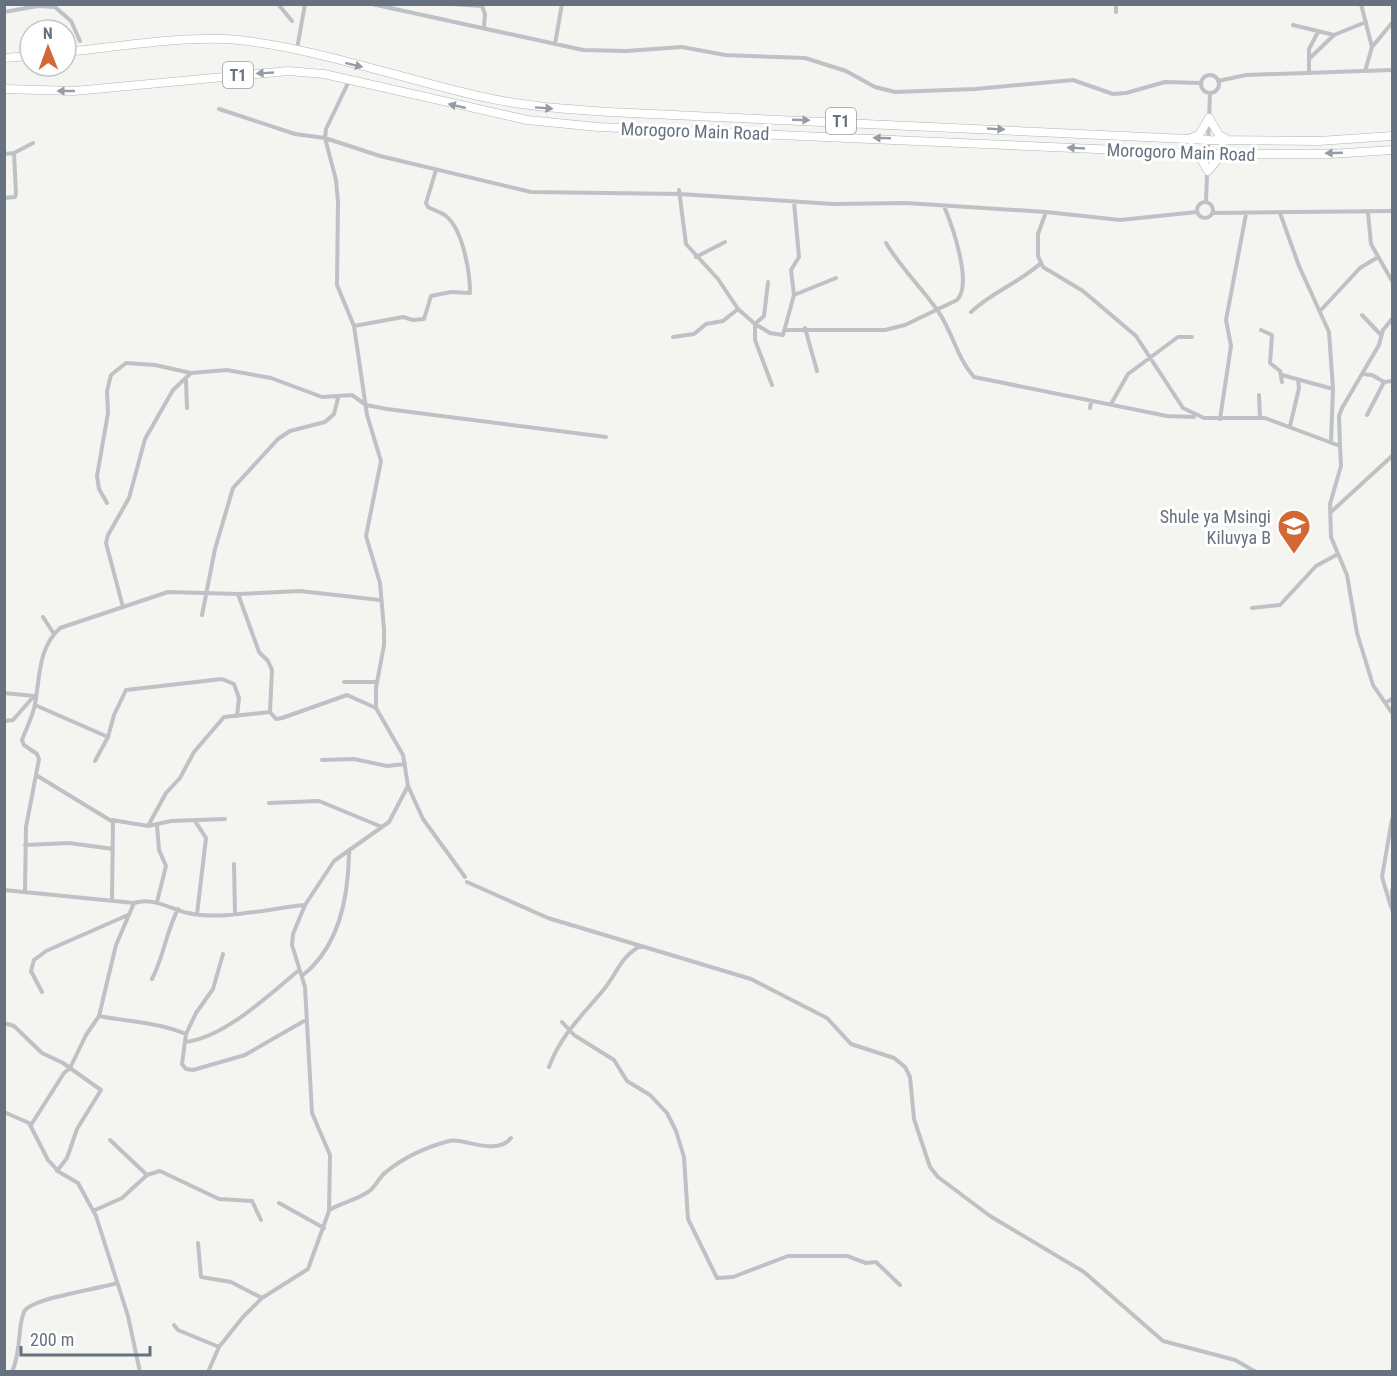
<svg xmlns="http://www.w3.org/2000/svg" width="1397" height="1376" viewBox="0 0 1397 1376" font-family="'Roboto Condensed',sans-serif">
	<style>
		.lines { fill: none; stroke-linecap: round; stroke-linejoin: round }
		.highway-casing { stroke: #b1b4b7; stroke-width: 9 }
		.street { stroke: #bec1c5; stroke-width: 4 }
		.highway { stroke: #fff; stroke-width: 8 }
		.oneway { fill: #949ca5 }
		.labels { text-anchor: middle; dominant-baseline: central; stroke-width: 6; stroke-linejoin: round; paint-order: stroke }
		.shield { fill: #fff; stroke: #949ca5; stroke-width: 1.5 }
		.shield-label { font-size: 16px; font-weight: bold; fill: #66727f }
		.street-label { font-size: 18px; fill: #66727f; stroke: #fff }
		.poi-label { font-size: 18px; fill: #66727f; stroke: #fff; text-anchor: end }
	</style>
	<rect width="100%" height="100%" fill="#f4f4f1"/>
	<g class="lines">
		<g class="highway-casing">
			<path id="highway" d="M66 52C117 47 188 35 239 40 318 49 396 77 474 95 519 106 564 109 609 112L1209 140 1319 141 1392 136
				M4 58 30 56
				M4 89 74 91 288 71 324 74 527 120 598 127 1209 154H1331L1392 150
				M1209 118 1219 135 1227 139
				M1191 138 1199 135 1209 118
				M1194 155 1201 159 1208 171 1218 159 1226 155"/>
		</g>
		<path class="street" d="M278 4 292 21
			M372 4 583 50 626 51 682 47 725 55 805 58 846 71 875 87 895 92 975 89 1073 80 1113 94 1126 93 1165 82 1201 83
			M453 4 482 6 485 14 484 27
			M1116 4V12
			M1361 4 1372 47 1365 71
			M4 12 38 6 55 7 71 21 80 41
			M1293 25 1334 35 1366 22
			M555 44 562 4
			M1372 47 1392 23
			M297 49 305 4
			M1309 59 1334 35
			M1309 73V49L1318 32
			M1201 84a9 9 0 1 1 18 0a9 9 0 1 1-18 0Z
			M349 81 326 129 325 138 336 180 338 202 337 285 354 326 367 415 381 461 366 536 380 583 384 629V645L376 688V708L403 755 408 786 423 819 465 877
			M1218 81 1246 75 1392 70
			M219 109 295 134 325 138 380 156 531 192 680 194 833 204 906 203 1046 212 1120 220 1197 212
			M4 154 14 153 33 143
			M679 190 686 244 718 279 738 309 755 324 764 316 768 282
			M4 198 15 197 16 194 14 153
			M1206 201 1210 93
			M1197 210a8 8 0 1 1 16 0a8 8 0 1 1-16 0Z
			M794 202 799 257 791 270 794 295
			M1046 212 1038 234V256L1043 267 1083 291 1136 336 1183 408 1204 418H1265L1340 446 1341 466 1330 504 1331 537 1347 575 1357 633 1373 685 1392 713
			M1214 213 1392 211
			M1280 213 1299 266 1329 332 1333 389 1331 441
			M1368 213 1371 244 1392 281
			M886 243C901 268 921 287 938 311 952 331 957 358 974 377L1167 416 1194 417
			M696 257 725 242
			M1321 310 1360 268 1378 257
			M971 312C993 291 1019 283 1041 263
			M1362 315 1381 335
			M354 326 403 317 413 320 424 319 431 296 451 292 470 293C470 272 463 230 446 216 441 212 433 210 428 207L426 203 436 170
			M805 328 817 371
			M786 330H885L905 325 957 300C973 284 952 225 944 206
			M1261 330 1272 335 1270 363 1280 371 1282 382
			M673 337 694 334 706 324 723 321 738 309
			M1362 374 1372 375 1384 382
			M1282 375 1333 389
			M186 380 187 408
			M772 385 755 340V324L770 333 783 335 794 295 836 278
			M1259 395 1260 418
			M1111 404 1128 374 1178 337H1192
			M1090 408 1091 401
			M1367 415 1384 382 1392 381
			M1220 419 1231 346 1226 320 1246 214
			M1290 426 1299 388 1298 380
			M1340 446 1339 416 1342 408 1379 345 1383 330 1392 319
			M107 503 99 489 97 476 108 413 107 391 111 375 126 363 155 365 191 373 227 370 271 378 322 397 352 395 366 405 387 409 606 437
			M1331 512 1392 456
			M123 607 106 543 108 535 129 498 145 439 173 390 191 373
			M1252 608 1280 605 1316 566 1338 554
			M202 615 215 549 233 488 278 439 290 431 325 422 334 414 338 398
			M43 617 54 634
			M344 682H376
			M4 693 35 696
			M1385 703 1392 699
			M35 705 108 737
			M270 712 276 719 282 718 347 695 376 708
			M4 721 13 720 34 696
			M322 760 354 759 387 766 405 764
			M95 761 108 737 114 715 126 690 222 679 234 684 239 698 237 716
			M36 775 113 822 112 900
			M269 803 319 801 382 827
			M112 820 148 826 171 821 225 819
			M195 821 206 838 197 914
			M157 825 159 850 166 866 157 902
			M148 826 166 793 180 778 194 752 224 717 270 712 272 670 268 661 259 652 238 594
			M25 845 69 843 113 849
			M234 864 235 913
			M467 882 548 918 751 979 827 1018 851 1044 894 1058 905 1067 910 1077 914 1119 930 1167 938 1177 990 1216 1084 1272 1163 1341 1235 1360 1256 1372
			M4 890 134 903
			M1392 890V910
			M25 891 26 827 39 759 37 754 24 745 22 740C26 729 33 716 35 704 40 677 38 648 60 628L168 592 238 594 300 591 380 600
			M1391 907 1382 877 1392 819
			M223 954 213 989 196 1013 186 1034 182 1064 186 1069 193 1070 245 1055 304 1021
			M302 976C334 951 345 913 348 873 349 865 348 857 350 849
			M152 979C164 956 166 932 178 909
			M42 992 31 971 34 960 46 951 128 915
			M99 1016C129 1022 157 1022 186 1034
			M562 1022 574 1035 614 1060 627 1081 650 1095 667 1113 676 1131 684 1157 688 1219 717 1278 733 1277 788 1256H847L866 1263 876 1262 900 1285
			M4 1023 14 1026 42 1053 63 1063 101 1090 77 1129 67 1158 57 1171
			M185 1042C224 1038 269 995 299 970
			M549 1067C561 1034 584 1014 605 988 619 970 619 959 640 946
			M4 1112 29 1123 48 1160 59 1172 78 1183 96 1216 128 1316 140 1372
			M31 1125 64 1073 70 1068 86 1035 99 1016 116 945 134 903C154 897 170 909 188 913 222 921 271 908 305 905L334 861 389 822 408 786
			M110 1140 147 1175
			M279 1203 324 1228
			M329 1210C341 1203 356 1200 368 1192 375 1188 379 1177 386 1172 404 1157 427 1147 449 1141 463 1137 496 1157 511 1138
			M93 1211 122 1198 147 1175 160 1171 219 1199 252 1201 261 1220
			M198 1243 201 1277 231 1282 262 1298
			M174 1325 178 1330 219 1347
			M12 1372C22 1349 17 1329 24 1312 30 1298 99 1289 117 1283
			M208 1372 219 1347 243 1317 262 1298 308 1269 329 1211 330 1155 312 1113 305 987 292 945 293 934 305 905
			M1391 1372 1392 1371"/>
		<use href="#highway" class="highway"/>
	</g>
	<defs><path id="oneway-solid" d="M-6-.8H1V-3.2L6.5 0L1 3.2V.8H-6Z" transform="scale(1.5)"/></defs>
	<g class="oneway">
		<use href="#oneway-solid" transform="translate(354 65) rotate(14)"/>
		<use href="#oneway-solid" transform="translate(265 73) rotate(177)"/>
		<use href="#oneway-solid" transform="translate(66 91) rotate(-180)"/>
		<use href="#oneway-solid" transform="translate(457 106) rotate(-167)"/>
		<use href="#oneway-solid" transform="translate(544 108) rotate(4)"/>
		<use href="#oneway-solid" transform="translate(801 120) rotate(2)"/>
		<use href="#oneway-solid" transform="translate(996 129) rotate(3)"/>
		<use href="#oneway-solid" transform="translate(882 138) rotate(-178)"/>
		<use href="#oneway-solid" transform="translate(1076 148) rotate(-177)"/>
		<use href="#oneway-solid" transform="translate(1334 153) rotate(178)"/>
	</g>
	<defs>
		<g id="school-pin" transform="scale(1.725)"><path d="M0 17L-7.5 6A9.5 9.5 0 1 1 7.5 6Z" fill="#d26934" stroke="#fff"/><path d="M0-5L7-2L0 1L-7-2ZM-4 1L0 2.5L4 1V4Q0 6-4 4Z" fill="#fff"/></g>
	</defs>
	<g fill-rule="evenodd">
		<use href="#school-pin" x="1294" y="526"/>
	</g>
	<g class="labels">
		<g class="shield">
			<rect x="223" y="62" width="30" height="26" rx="4.5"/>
			<rect x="826" y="108" width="30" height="26" rx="4.5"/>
		</g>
		<g class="shield-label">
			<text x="238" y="75">T1</text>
			<text x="841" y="121">T1</text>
		</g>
		<g class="street-label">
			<text transform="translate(695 131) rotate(2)">Morogoro Main Road</text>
			<text transform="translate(1181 152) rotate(2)">Morogoro Main Road</text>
		</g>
		<g class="poi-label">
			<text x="1271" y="516">Shule ya Msingi<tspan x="1271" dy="21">Kiluvya B</tspan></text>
		</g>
	</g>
	<rect width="1397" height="1376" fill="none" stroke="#66727f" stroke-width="12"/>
	<g transform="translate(48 48) rotate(359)"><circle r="28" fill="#ffffff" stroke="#c2c7cc" stroke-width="1.5"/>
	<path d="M0-4.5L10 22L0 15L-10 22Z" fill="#d26934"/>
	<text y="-9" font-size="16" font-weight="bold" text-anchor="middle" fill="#66727f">N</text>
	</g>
	<path d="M21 1346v9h129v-9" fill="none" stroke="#66727f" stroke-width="3"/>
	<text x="30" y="1346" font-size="18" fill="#66727f" stroke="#ffffff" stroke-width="4.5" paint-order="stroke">200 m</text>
</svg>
